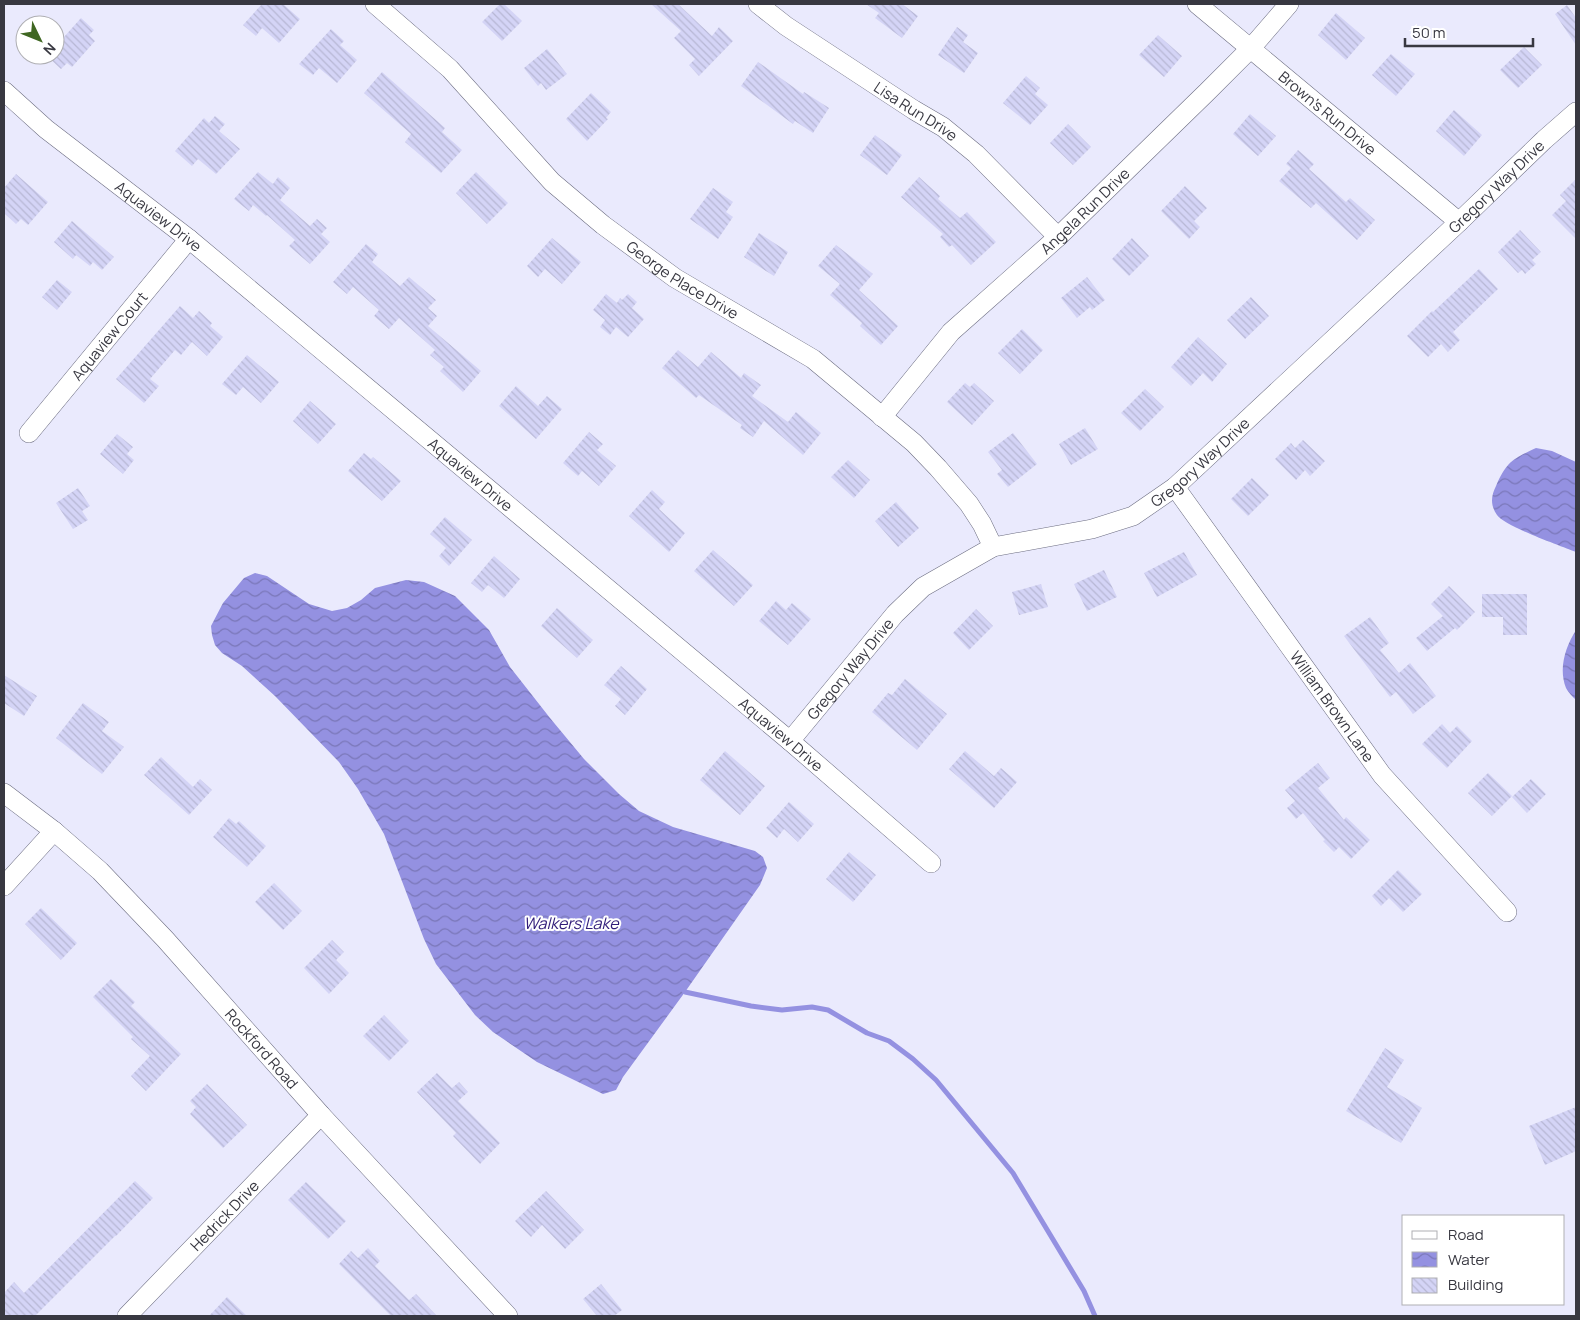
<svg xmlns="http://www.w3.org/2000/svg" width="1580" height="1320" viewBox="0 0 1580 1320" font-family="Manrope,sans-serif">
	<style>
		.water { fill: url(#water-waves) }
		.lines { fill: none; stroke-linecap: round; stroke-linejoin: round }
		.stream { stroke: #9491e1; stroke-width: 5 }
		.building { fill: url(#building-back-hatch) }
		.street-casing { stroke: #6c6d81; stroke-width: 20 }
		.street { stroke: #fff; stroke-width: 19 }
		.labels { text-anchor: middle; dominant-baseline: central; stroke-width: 4; stroke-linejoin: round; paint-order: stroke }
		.street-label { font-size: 15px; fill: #383841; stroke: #fff }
		.water-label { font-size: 16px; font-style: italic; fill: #301c79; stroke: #fff }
	</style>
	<defs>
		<pattern id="water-waves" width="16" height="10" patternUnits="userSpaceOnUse" patternTransform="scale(1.25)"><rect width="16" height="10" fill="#9491e1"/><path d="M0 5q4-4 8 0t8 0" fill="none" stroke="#7a77b8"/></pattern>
		<pattern id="building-back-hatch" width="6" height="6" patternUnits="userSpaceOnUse" patternTransform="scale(1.25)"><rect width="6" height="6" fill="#d4d4f6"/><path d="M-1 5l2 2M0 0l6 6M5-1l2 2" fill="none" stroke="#b7b7d4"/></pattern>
	</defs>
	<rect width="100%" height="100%" fill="#eaeafd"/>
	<path class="water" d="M1536 448 1552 451 1576 462V552C1561 546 1504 526 1497 515 1490 505 1491 496 1496 486 1507 461 1513 459 1536 448Z
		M255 573 267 576 309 604 332 611 347 608 361 600 375 588 406 580 424 582 455 596 489 630 510 667 550 718 584 759 619 794 639 811 673 827 755 851 763 857 767 868 760 885 685 992 623 1077 616 1090 603 1094 537 1062 493 1032 475 1015 436 964 424 939 384 834 358 789 339 762 275 696 242 666 222 653 215 645 212 635 211 626 223 603 244 578Z
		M1576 630V700C1573 697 1568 692 1566 688 1558 668 1566 646 1576 630Z"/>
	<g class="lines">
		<path class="stream" d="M681 987 685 992 751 1006 782 1010 812 1007 828 1010 867 1033 889 1041 913 1059 936 1080 1013 1173 1084 1291 1095 1316"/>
	</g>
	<path class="building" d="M262 4H283L300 19 279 43 262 28 256 36 243 25Z
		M500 4H504L522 21 502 41 482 22Z
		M651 4H678L712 36 719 27 733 41 699 76 689 65 695 59 674 38 681 31Z
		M866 4H902L918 16 902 38 875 18 879 13Z
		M1567 5 1576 18V45L1555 14Z
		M1336 13 1365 38 1346 60 1318 35Z
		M81 18 94 30 89 35 95 41 72 67 67 63 61 69 47 56 55 55V47Z
		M957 27 968 35 963 42 978 53 964 73 938 55Z
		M331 29 344 41 340 45 357 60 337 83 319 68 313 75 299 64Z
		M1158 35 1182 56 1164 77 1139 55Z
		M1524 47 1542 65 1518 88 1500 70Z
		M547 49 567 74 546 90 541 83 538 86 524 68Z
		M1391 54 1415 74 1396 96 1372 75Z
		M758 62 803 94 804 92 829 108 813 133 795 121 793 124 741 86Z
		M382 72 445 128 442 132 462 150 441 173 405 142 411 134 364 93Z
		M1026 76 1040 88 1035 94 1048 105 1030 125 1003 103Z
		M591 93 611 112 606 118 608 119 587 141 566 119Z
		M1454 110 1482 135 1464 156 1436 131Z
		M1250 114 1276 136 1258 156 1233 134Z
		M215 116 225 124 219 131 240 149 216 174 198 159 192 166 175 151 204 118 209 123Z
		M1068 124 1091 147 1073 165 1050 143Z
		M875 135 902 155 887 175 860 155Z
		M1298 150 1314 164 1309 169 1346 202 1350 198 1375 220 1357 240 1316 203 1311 208 1279 181 1291 168 1286 164Z
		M258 172 273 184 278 177 290 188 280 200 310 226 317 219 327 228 321 234 330 242 310 264 289 246 295 240 267 215 266 216 253 205 249 211 234 199Z
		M476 172 508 203 487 224 456 193Z
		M16 174 48 202 28 225 21 219 16 224 4 213V188Z
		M919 177 940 196 938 199 960 218 967 212 996 242 971 265 952 245 949 247 940 237 943 234 901 197Z
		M1576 179V239L1552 215 1566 201 1560 195Z
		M1185 186 1207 208 1194 221 1200 227 1189 239 1161 211Z
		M713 188 733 202 726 212 733 217 718 239 690 219Z
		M72 221 114 257 102 270 93 262 90 266 76 255 73 259 54 242Z
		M1520 230 1541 252 1532 260 1536 264 1525 274 1522 270 1518 273 1498 252Z
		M759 233 788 252 774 276 744 257Z
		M552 238 581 262 562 284 545 269 538 277 527 266Z
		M1132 238 1149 256 1129 276 1112 259Z
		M366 244 378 254 372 262 400 286 409 277 436 300 428 308 437 316 428 326 481 371 463 392 440 371 444 367 430 355 435 350 399 318 389 329 374 316 379 310 353 287 347 294 333 282Z
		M836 245 873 274 859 290 898 326 881 345 860 326 862 323 830 295 840 284 818 266Z
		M1479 269 1498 289 1453 332 1460 340 1448 352 1441 344 1428 357 1407 336 1432 311 1433 312Z
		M1087 277 1105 300 1092 310 1090 307 1077 318 1061 298Z
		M57 280 72 292 57 310 42 297Z
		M606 294 617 303 620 298 622 300 628 294 637 302 632 308 644 319 628 337 616 327 610 335 600 327 605 320 593 310Z
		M1251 297 1269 316 1245 339 1227 320Z
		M180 306 193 318 199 311 212 323 210 326 223 337 207 356 192 342 181 355 175 350 150 379 159 386 144 403 116 379Z
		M1022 329 1043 350 1020 374 998 353Z
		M1198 337 1227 364 1212 382 1203 373 1191 386 1171 367Z
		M678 350 698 367 711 352 741 378 744 373 761 385 752 396 788 422 796 412 821 433 803 455 764 421 753 437 740 428 742 425 699 395 696 398 662 368Z
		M247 355 279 382 261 403 243 387 236 395 222 384Z
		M965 383 970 387 974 383 994 401 972 425 947 402Z
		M516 386 538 406 547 396 562 409 536 439 499 406Z
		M1145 389 1164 407 1140 431 1121 413Z
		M310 401 336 424 318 444 293 421Z
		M1085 428 1098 449 1071 465 1059 444Z
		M589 432 603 444 597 450 616 466 599 486 582 471 578 476 563 463Z
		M1013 433 1037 464 1008 487 997 474 1002 470 988 452Z
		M117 434 133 447 127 454 134 460 123 474 100 454Z
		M1303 440 1325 461 1310 476 1305 470 1296 480 1275 459 1291 443 1295 448Z
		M364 453 371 459 373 457 401 481 382 501 348 471Z
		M848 460 870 480 854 498 831 477Z
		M1252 478 1269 495 1248 516 1231 499Z
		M78 488 90 506 82 511 88 520 73 529 56 503Z
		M652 490 665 502 659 509 685 533 669 552 629 516Z
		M896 502 919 528 898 547 875 521Z
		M445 517 472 540 449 566 439 556 446 548 430 534Z
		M713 550 753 585 734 606 694 571Z
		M1184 552 1197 575 1157 597 1144 573Z
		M494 556 520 579 504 598 488 585 482 592 471 583Z
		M1104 570 1117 597 1087 611 1074 584Z
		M1041 584 1048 607 1019 615 1012 592Z
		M1449 586 1475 612 1457 630 1455 628 1427 651 1416 638 1443 616 1431 604Z
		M1482 594H1527V635H1503V617H1482Z
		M776 601 786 610 792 603 811 619 788 645 759 621Z
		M557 608 593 640 577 658 541 626Z
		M976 609 993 626 969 650 953 633Z
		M1370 617 1389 643 1380 650 1399 673 1410 663 1436 696 1413 714 1396 692 1390 697 1344 636Z
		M621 666 647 689 625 715 615 706 621 699 604 685Z
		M4 675 37 696 24 716 4 703Z
		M905 679 947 714 917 750 872 712 888 693 892 695Z
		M83 703 109 722 102 731 124 747 102 774 56 738Z
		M1442 724 1450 733 1457 726 1472 741 1447 768 1422 744Z
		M725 751 765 786 740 815 700 780Z
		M965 751 994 776 1001 768 1017 782 994 808 949 769Z
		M161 757 193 787 200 779 212 790 189 815 144 775Z
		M1318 763 1330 778 1318 788 1344 820 1346 817 1370 840 1351 859 1339 847 1334 852 1323 841 1325 840 1303 813 1296 819 1287 808 1295 801 1285 790Z
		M1488 773 1512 796 1492 816 1468 793Z
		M1531 779 1546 794 1527 813 1512 797Z
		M789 802 814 824 798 842 784 829 777 838 766 828Z
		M229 818 236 824 239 821 266 846 247 867 213 837Z
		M849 852 876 875 853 902 826 879Z
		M1398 870 1422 894 1403 912 1389 898 1381 906 1372 896Z
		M274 883 302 911 283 930 255 902Z
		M41 908 77 943 61 960 25 924Z
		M332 940 344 952 336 960 349 973 329 994 304 968Z
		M111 979 135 1002 131 1006 181 1054 146 1091 131 1076 150 1056 131 1039 133 1037 93 997Z
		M384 1015 409 1041 389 1061 363 1036Z
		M1385 1048 1404 1060 1387 1087 1422 1108 1401 1143 1346 1111Z
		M437 1073 452 1088 459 1082 468 1092 458 1101 500 1143 480 1164 453 1136 456 1133 417 1092Z
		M207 1084 247 1125 223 1148 190 1114 196 1107 190 1101Z
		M1576 1107V1151L1545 1165 1529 1126Z
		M135 1181 153 1198 116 1236H115L35 1316H4V1293L14 1282 24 1293Z
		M306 1182 346 1221 328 1239 288 1200Z
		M546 1191 584 1230 565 1249 542 1225 531 1237 515 1221Z
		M368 1248 380 1261 375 1266 409 1300 416 1294 437 1316H391L339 1264 351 1251 358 1258Z
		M601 1284 622 1310 614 1316H597L583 1299Z
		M227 1297 247 1316H209Z"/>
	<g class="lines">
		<g class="street-casing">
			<g id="street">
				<path id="s1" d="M375 4 450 69 552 182 603 225 675 278 813 359 914 443 938 468 969 504 982 524 993 547"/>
				<path id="s2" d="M758 4 786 26 914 110 943 127 976 154 1058 237"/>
				<path id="s3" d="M1197 4 1459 222"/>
				<path id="s4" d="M4 91 46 129 189 239 790 741 931 863"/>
				<path id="s5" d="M882 417 951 332 1058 237 1207 92 1251 48 1289 4"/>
				<path id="s6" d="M29 433 189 239"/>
				<path id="s7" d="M1175 487 1382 775 1507 912"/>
				<path id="s8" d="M790 741 895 614 923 587 993 547 1092 529 1133 516 1175 487 1459 222 1544 140 1576 112"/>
				<path id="s9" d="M4 793 54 831 100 871 165 939 321 1115 508 1316"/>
				<path d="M4 886 54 831"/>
				<path id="s10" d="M127 1316 321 1115"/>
			</g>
		</g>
		<use href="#street" class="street"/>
	</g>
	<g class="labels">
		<g class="street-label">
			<text stroke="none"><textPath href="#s2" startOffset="191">Lisa Run Drive</textPath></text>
			<text stroke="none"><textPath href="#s3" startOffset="170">Brown's Run Drive</textPath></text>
			<text stroke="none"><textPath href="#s8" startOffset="919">Gregory Way Drive</textPath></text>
			<text stroke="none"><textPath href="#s5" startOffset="290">Angela Run Drive</textPath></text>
			<text stroke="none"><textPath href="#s4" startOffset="199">Aquaview Drive</textPath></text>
			<text stroke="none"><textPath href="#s1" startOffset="415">George Place Drive</textPath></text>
			<text stroke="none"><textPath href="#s6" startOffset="126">Aquaview Court</textPath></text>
			<text stroke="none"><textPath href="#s8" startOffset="514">Gregory Way Drive</textPath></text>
			<text stroke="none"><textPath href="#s4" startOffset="604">Aquaview Drive</textPath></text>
			<text stroke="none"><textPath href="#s8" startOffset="94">Gregory Way Drive</textPath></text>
			<text stroke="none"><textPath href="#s7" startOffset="270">William Brown Lane</textPath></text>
			<text stroke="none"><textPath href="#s4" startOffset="1009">Aquaview Drive</textPath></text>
			<text stroke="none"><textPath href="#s9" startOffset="364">Rockford Road</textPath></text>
			<text stroke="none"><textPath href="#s10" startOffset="140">Hedrick Drive</textPath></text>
		</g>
		<g class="water-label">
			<text x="571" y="923">Walkers Lake</text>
		</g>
	</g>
	<rect width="1580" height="1320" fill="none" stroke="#383841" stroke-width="10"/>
	<rect x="1402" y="1215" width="162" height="90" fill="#ffffff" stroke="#afafb3"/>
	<rect x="1412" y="1231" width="25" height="8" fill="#ffffff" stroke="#afafb3"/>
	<text x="1448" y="1240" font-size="15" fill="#383841">Road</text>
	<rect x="1412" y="1252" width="25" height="15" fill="url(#water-waves)" stroke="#afafb3"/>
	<text x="1448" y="1265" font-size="15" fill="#383841">Water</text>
	<rect x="1412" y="1278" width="25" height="15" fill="url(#building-back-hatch)" stroke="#afafb3"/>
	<text x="1448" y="1290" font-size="15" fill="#383841">Building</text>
	<g transform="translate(40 40) rotate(133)"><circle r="24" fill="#ffffff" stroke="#afafb3"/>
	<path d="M0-4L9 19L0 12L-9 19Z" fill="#3f6722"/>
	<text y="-8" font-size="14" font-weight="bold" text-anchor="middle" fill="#383841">N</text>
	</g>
	<path d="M1405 38v8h128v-8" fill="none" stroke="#383841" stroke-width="2.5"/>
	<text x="1412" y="38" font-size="15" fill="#383841" stroke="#ffffff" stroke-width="4" paint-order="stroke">50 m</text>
</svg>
